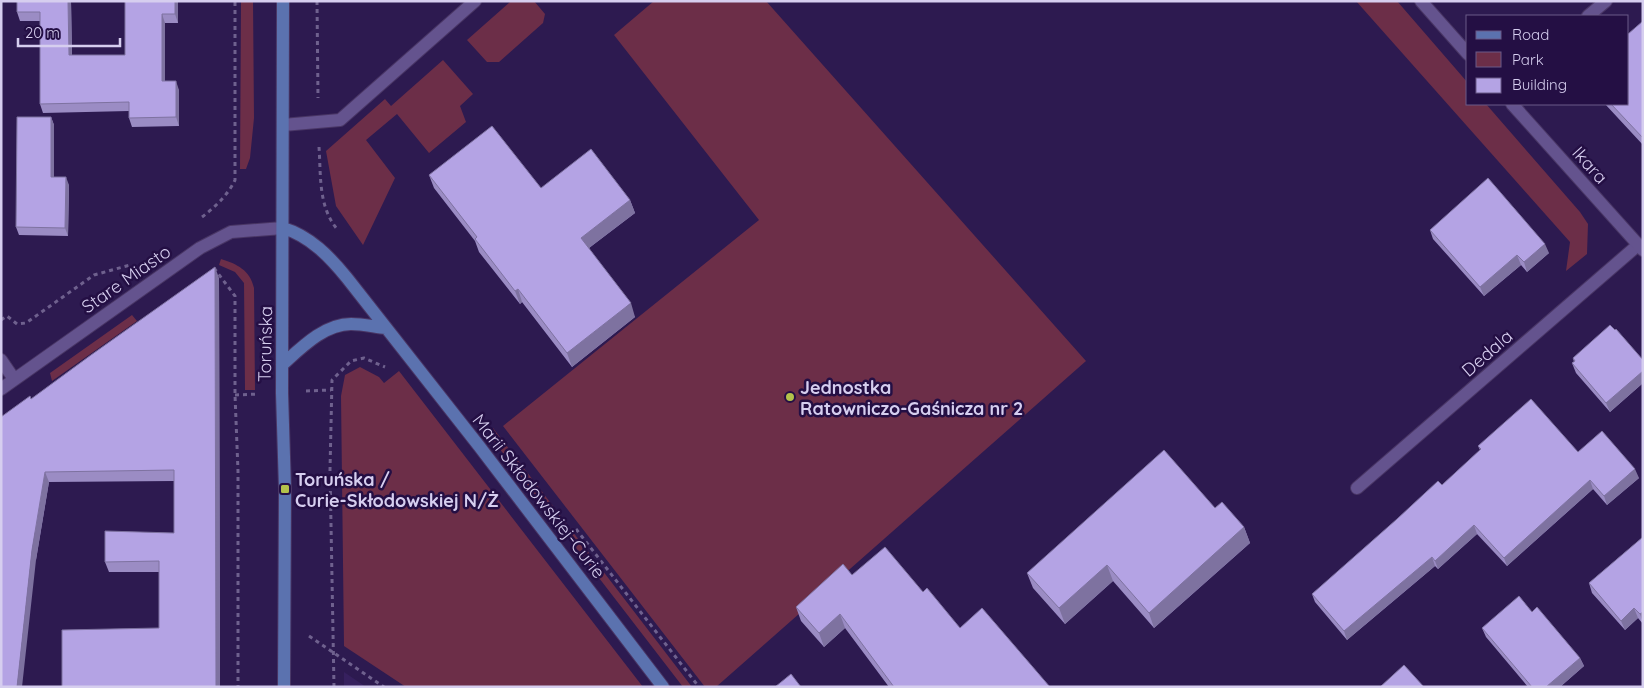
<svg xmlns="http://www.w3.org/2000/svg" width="1644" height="688" viewBox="0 0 1644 688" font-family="Quicksand,sans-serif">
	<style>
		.built { fill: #36205e }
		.green { fill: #6c2e48 }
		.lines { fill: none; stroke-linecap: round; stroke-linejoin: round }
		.lane-casing { stroke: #493665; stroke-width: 14 }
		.street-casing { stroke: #493665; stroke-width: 14 }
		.secondary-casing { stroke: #493665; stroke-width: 14 }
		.path { stroke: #6f618e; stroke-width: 3; stroke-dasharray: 4 4; stroke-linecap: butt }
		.lane { stroke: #64538e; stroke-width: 12 }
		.street { stroke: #64538e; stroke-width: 12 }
		.secondary { stroke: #5b72af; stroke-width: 12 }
		.wall { fill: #9b8cc4 }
		.shaded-wall { fill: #7e72a0 }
		.building { fill: #b4a3e4; stroke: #7e72a0 }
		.poi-dot { fill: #b3c24b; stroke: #240f44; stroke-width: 2 }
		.labels { text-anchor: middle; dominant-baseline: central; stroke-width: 5; stroke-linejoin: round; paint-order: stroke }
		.street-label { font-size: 18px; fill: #d6ceef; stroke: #240f44 }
		.poi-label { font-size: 18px; font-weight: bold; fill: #d6ceef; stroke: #240f44; text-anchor: start }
	</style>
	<rect width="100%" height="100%" fill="#2d1a50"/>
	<path class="built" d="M344 672 366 687H344Z"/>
	<path class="green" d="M241 1H253L254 118 250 158 246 169H240Z
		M511 1H534L545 14 543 23 499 62H487L467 40Z
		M654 1H766L1086 361 716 687H705L503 426 759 220 614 35Z
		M1356 1H1397L1468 83V104H1486L1580 212 1588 224 1587 254 1566 271 1570 242Z
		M443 60 473 94 460 106 466 122 429 153 397 114 366 140 395 178 363 245 336 206 326 151 385 99 391 106Z
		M221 259C237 264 250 270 254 288L255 390H245L244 283 235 272 219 265Z
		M132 315 137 321 52 381 50 373Z
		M360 367 379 377 384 383 399 371 643 687H406L344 646 341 396 345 375Z
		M493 428 692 687H683L492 439Z"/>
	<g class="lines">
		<g class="lane-casing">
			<path id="lane" d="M1588 16 1606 1
				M1357 488 1638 245"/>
		</g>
		<g class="street-casing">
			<path id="street" d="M1421 1 1468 54
				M1512 104 1643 250
				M283 125 340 120 475 1
				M1 360 14 379
				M1 389 200 248 231 232 283 228"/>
		</g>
		<g class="secondary-casing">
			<path id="secondary" d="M283 1 282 393 285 489 284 687
				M283 228C310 236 330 257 347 278L479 446 663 687
				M282 365C301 348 324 324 351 324 363 324 375 327 386 328"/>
		</g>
		<path class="path" d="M317 1 318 98
			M319 147C321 175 318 206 337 229
			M202 217C215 207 228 195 235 180V1
			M214 268 235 296V395L238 471V687
			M1 320 7 316 17 324 26 323 94 275 130 265
			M306 391 331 390
			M235 395 259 394
			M576 529 699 687
			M309 636 384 687
			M334 687 330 470 332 380 351 361 364 358 385 367"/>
		<use href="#lane" class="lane"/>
		<use href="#street" class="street"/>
		<use href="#secondary" class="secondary"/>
	</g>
	<path class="wall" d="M71 1 72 55H125V1H178V23H165V81L179 90V126L132 127 129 118V111L43 113 40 104V21H20L17 12Z
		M1643 21V145L1605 104H1628Z
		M51 117 54 125V177L69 185 68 236 19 235 16 227Z
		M429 175 541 188 630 200 635 213 589 248 635 317 572 367 522 302 520 304 479 252 475 241 434 188Z
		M1430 230 1549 253 1527 272 1521 265 1484 296 1433 239Z
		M219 278 220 687H62L159 628V572H109L105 562 174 533V481L49 482 36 560 31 399Z
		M1573 358 1643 360V383L1610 412 1576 373 1572 363 1574 362Z
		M1478 446 1578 452 1639 478 1607 505 1593 489 1507 566 1477 534 1438 569 1435 566 1347 640 1315 602 1312 594 1442 485 1480 450Z
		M1215 508 1244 527 1250 543 1154 628 1113 581 1065 624 1033 588 1027 573Z
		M1643 537V624L1638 618 1625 630 1592 593 1589 583Z
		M852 575 923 592 960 628 1050 687H889L845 628 824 647 801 621 796 607Z
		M1532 612 1580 658 1584 666 1560 687H1528L1486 637 1482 628Z"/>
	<path class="shaded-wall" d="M68 1H71L72 64 69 55Z
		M175 1H178V23L175 14Z
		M162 14 165 23V90L162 81Z
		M176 81 179 90V126L176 117Z
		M51 117 54 125V185L51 177Z
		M66 177 69 185 68 236 65 228Z
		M630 200 635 213 585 251 581 238Z
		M1545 244 1549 253 1527 272 1524 262Z
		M1517 255 1521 265 1484 296 1480 287Z
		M215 267 219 278 220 687H216Z
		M518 289 522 302 520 304 515 291Z
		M631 303 635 317 572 367 567 353Z
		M1643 371V383L1610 412 1606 403Z
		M1635 469 1639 478 1607 505 1604 496Z
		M45 472 49 482 36 560 22 687H17L32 550Z
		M1590 480 1593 489 1507 566 1504 558Z
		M1474 525 1477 534 1438 569 1435 561Z
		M1244 527 1250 543 1154 628 1149 613Z
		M1432 557 1435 566 1347 640 1344 631Z
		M1107 565 1113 581 1065 624 1059 608Z
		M1634 608 1638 618 1625 630 1621 621Z
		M1643 612V623L1640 614Z
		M840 614 845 628 824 647 819 633Z
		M1580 658 1584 666 1560 687H1546Z"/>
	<path class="building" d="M17 1H68L69 55H125V1H175V14H162V81H176V117L129 118V102L40 104V12H17Z
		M1643 21V138L1611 104H1628V34Z
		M17 117H51V177H66L65 228 16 227Z
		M492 126 541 188 591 149 630 200 581 238 631 303 567 353 518 289 515 291 475 239 477 237 429 175Z
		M1488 178 1545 244 1524 262 1517 255 1480 287 1430 230Z
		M215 267 216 687H62V630L159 628V561L105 562V531L174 533V470L45 472 32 550 17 687H1V417L30 396 31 399 91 355Z
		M1610 325 1615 330 1616 329 1643 360V371L1606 403 1572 363 1575 361 1573 358Z
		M1531 399 1578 452 1602 431 1635 469 1604 496 1590 480 1504 558 1474 525 1435 561 1432 557 1344 631 1312 594 1397 519 1438 481 1442 485 1481 449 1478 446Z
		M1164 450 1215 508 1222 502 1244 527 1149 613 1107 565 1059 608 1027 573Z
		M1643 537V612L1640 614 1634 608 1621 621 1589 583Z
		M885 547 923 592 927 588 960 628 982 608 1050 687H894L840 614 819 633 796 607 843 564 852 575Z
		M1519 596 1532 612 1537 607 1580 658 1546 687H1532L1482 628Z
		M1404 665 1424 687H1380Z
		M791 674 801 687H775Z"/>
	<g class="poi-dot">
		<circle cx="790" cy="397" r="5"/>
		<rect x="280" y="484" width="10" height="10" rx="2.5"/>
	</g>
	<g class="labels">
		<g class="street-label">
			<text transform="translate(1590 165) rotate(48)">Ikara</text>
			<text transform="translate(126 279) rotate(-35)">Stare Miasto</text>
			<text transform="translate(265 344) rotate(-89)">Toruńska</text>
			<text transform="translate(1487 353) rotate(-41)">Dedala</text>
			<text transform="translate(539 496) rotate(52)">Marii Skłodowskiej-Curie</text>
		</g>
		<g class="poi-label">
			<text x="800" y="387">Jednostka<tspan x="800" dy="21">Ratowniczo-Gaśnicza nr 2</tspan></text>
			<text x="295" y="479">Toruńska /<tspan x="295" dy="21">Curie-Skłodowskiej N/Ż</tspan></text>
		</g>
	</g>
	<rect width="1644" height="688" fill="none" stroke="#d6ceef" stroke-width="5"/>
	<rect x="1466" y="15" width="162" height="90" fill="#240f44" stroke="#6b5b88"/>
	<rect x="1476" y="31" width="25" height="8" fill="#5b72af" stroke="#6b5b88"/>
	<text x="1512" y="40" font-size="15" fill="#d6ceef">Road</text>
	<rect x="1476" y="52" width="25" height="15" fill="#6c2e48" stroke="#6b5b88"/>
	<text x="1512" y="65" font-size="15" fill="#d6ceef">Park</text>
	<rect x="1476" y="78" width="25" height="15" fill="#b4a3e4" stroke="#6b5b88"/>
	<text x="1512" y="90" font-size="15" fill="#d6ceef">Building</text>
	<path d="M18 38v8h102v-8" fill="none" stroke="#d6ceef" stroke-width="2.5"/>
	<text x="25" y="38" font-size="15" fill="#d6ceef" stroke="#240f44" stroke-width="4" paint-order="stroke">20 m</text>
</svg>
